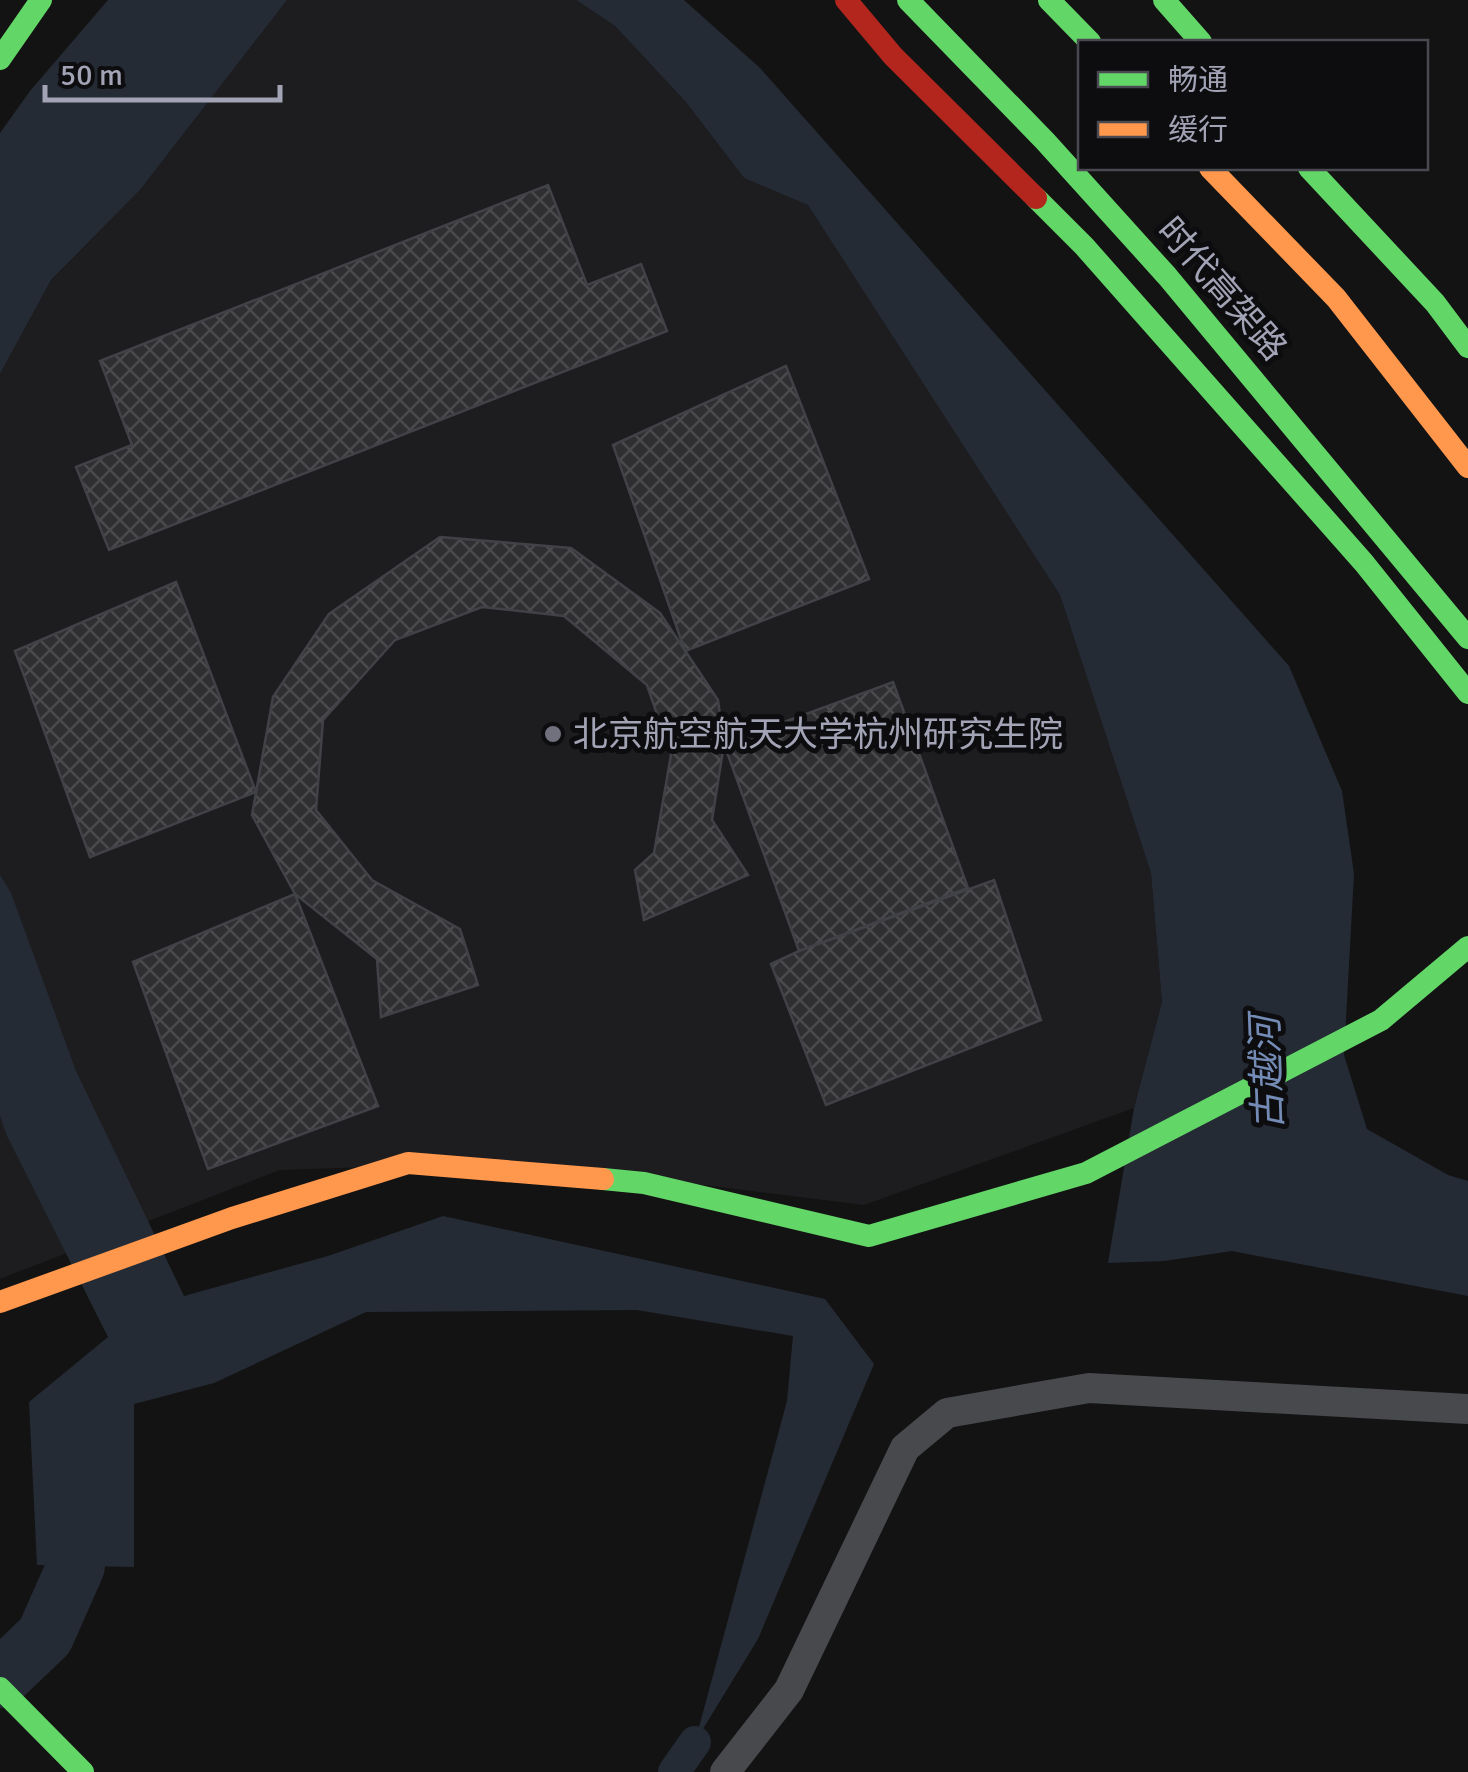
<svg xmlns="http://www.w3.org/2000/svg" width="1468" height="1772" viewBox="0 0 1468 1772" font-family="Signika,'Noto Sans SC',sans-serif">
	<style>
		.built { fill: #1d1d1f }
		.water { fill: #252b35 }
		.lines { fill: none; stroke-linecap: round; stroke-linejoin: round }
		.canal { stroke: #252b35; stroke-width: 32 }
		.river { stroke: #252b35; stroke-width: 58 }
		.building { fill: url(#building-cross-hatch); stroke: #414247; stroke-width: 2.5 }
		.street { stroke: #48494d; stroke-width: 30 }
		.fast { stroke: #63d668; stroke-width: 22 }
		.slow { stroke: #ff974d; stroke-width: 22 }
		.jam { stroke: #b3261e; stroke-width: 22 }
		.poi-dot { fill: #70717d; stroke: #0d0d0f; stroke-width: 4 }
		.labels { text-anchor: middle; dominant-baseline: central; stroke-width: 10; stroke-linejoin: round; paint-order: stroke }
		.street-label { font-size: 35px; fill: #a2a4b6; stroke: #0d0d0f }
		.poi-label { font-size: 35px; fill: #a2a4b6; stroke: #0d0d0f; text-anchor: start }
		.water-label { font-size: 38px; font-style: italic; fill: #748bb5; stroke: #0d0d0f }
	</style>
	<defs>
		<pattern id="building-cross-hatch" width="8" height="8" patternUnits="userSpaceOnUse" patternTransform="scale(2.5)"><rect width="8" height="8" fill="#2f2f31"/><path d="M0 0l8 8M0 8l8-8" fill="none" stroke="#4a4a4d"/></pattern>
	</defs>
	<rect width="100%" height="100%" fill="#131313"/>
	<path class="built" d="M287 0H576L615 26 685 101 744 178 808 204 1060 595 1151 873 1162 1002 1134 1108 864 1205 520 1162 280 1170 0 1279V374L51 280 140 190Z"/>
	<path class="water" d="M108 0H287L140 190 51 280 0 374V133L30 91Z
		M576 0H684L760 68 1289 666 1342 791 1354 874 1344 1055 1367 1129 1448 1175 1468 1181V1296L1232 1251 1164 1261 1108 1263 1134 1108 1162 1002 1151 873 1060 595 808 205 744 178 685 101 615 26Z
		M0 875 11 893 76 1071 184 1296 328 1256 443 1216 825 1299 874 1364 758 1639 695 1742 787 1401 793 1336 637 1310 366 1312 214 1383 134 1404V1567L37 1565 29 1402 108 1337 7 1136 0 1116Z"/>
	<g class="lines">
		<path class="canal" d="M674 1772 695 1742"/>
		<path class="river" d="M0 1679 45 1636 76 1566"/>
	</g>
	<path class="building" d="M548 185 587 285 641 264 667 331 109 550 76 467 132 445 100 361Z
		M786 366 869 579 685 651 613 445Z
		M440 537 571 548 660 613 718 700 724 744 712 820 748 875 644 920 635 870 654 853 671 755 647 685 564 616 482 607 395 640 323 720 316 810 372 880 460 929 478 985 381 1017 377 959 295 894 252 815 273 697 329 614Z
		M176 582 256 792 90 857 15 651Z
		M893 682 968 888 799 951 724 744Z
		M994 880 1041 1020 826 1105 771 964 799 951Z
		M295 894 378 1106 208 1169 133 962Z"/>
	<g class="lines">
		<path class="street" d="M725 1772 789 1690 905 1448 947 1413 1089 1388 1468 1409"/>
		<path class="fast" d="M908 0 1045 141 1167 276 1468 638
			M1049 0 1090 42
			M1164 0 1201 42
			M0 59 41 0
			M1309 168 1435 303 1468 347
			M1036 198 1084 246 1364 563 1468 693
			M603 1179 644 1183 869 1236 1086 1173 1381 1020 1468 947
			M0 1688 83 1772"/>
		<path class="slow" d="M1210 168 1336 298 1468 467
			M0 1302 232 1218 408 1163 603 1179"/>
		<path class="jam" d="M846 0 893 56 1036 198"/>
	</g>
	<circle class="poi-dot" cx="553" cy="734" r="10"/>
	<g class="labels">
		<g class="street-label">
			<text transform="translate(1222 289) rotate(49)">时代高架路</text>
		</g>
		<g class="poi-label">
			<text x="573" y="734">北京航空航天大学杭州研究生院</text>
		</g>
		<g class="water-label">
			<text transform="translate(1267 1073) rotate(-92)">古越河</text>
		</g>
	</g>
	<rect x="1078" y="40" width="350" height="130" fill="#0d0d0f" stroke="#494952" stroke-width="2.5"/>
	<rect x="1098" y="72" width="50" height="15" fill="#63d668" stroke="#494952" stroke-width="2.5"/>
	<text x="1168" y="90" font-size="30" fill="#a2a4b6">畅通</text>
	<rect x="1098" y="122" width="50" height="15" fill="#ff974d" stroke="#494952" stroke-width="2.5"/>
	<text x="1168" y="140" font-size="30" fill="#a2a4b6">缓行</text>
	<path d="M45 85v15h235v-15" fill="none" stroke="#a2a4b6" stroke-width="5"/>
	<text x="60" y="85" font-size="30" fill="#a2a4b6" stroke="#0d0d0f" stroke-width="8" paint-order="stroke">50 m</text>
</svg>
